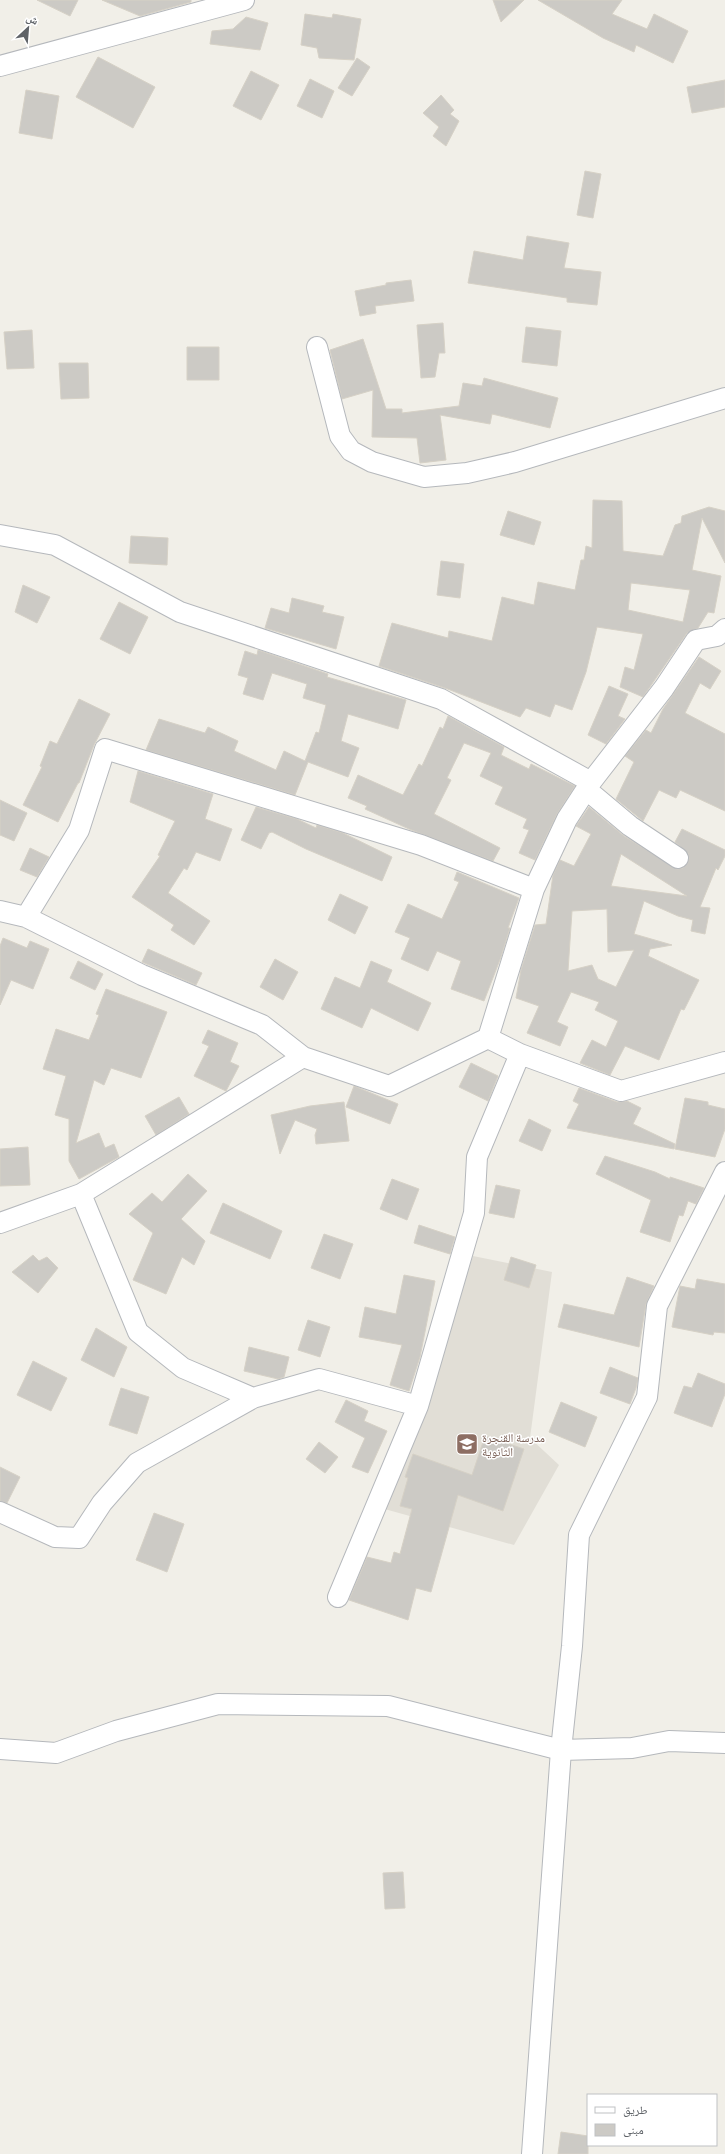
<svg xmlns="http://www.w3.org/2000/svg" width="725" height="2154" viewBox="0 0 725 2154" font-family="'Exo 2','Noto Naskh Arabic',sans-serif">
	<style>
		.education { fill: #e1ded6 }
		.building { fill: #cccac5; stroke: #d6d1c6; fill-rule: evenodd }
		.lines { fill: none; stroke-linecap: round; stroke-linejoin: round }
		.minor-casing { stroke: #b5b8bc; stroke-width: 22 }
		.minor { stroke: #fff; stroke-width: 20 }
		.labels { text-anchor: middle; dominant-baseline: central; stroke-width: 3; stroke-linejoin: round; paint-order: stroke }
		.education-label { font-size: 12px; fill: #785e54; stroke: #fff; text-anchor: start }
	</style>
	<rect width="100%" height="100%" fill="#f1efe8"/>
	<path class="education" d="M473 1256 552 1272 530 1438 559 1465 514 1545 381 1508 420 1420Z"/>
	<path class="building" d="M37 0H78L70 16Z
		M102 0H191V2L140 16Z
		M493 0H524L501 22Z
		M538 0H622L612 14 647 29 654 14 688 31 673 63 636 45 634 52 603 38Z
		M305 14 332 18 333 14 361 19 354 60 319 58 317 48 301 45Z
		M246 17 268 23 260 50 210 44 212 31 233 29Z
		M98 57 155 87 133 128 76 97Z
		M357 58 370 67 352 96 338 88Z
		M251 71 279 85 261 120 233 106Z
		M310 79 334 91 322 118 297 106Z
		M725 80V107L692 113 687 87Z
		M26 90 59 96 52 139 19 133Z
		M441 95 454 110 450 114 459 121 446 146 433 136 439 127 423 113Z
		M585 171 601 174 593 218 577 215Z
		M527 236 569 243 564 268 601 272 597 305 567 302V298L468 283 474 251 523 260Z
		M411 280 414 301 375 306 376 313 360 316 355 291 386 285V283Z
		M443 323 445 353H439L435 377 421 378 417 325Z
		M526 327 561 331 557 366 522 362Z
		M32 330 34 368 7 369 4 332Z
		M363 339 386 409H402V413L459 406 463 383 482 386 484 378 558 398 550 428 492 414 490 424 440 415 446 460 420 463 417 438 372 437 373 390 342 399 330 350Z
		M187 347H219V380H187Z
		M59 363H88L89 398 61 399Z
		M593 500 622 501 623 551 663 556 675 525 681 523 682 516 709 507 725 511V563L702 518 692 570 721 576 714 613 708 612 698 628 687 633 643 697 620 687 625 667 634 670 643 634 597 627 586 672 572 710 555 704 550 717 526 708 520 717 445 688 379 666 392 623 448 638 449 631 492 641 502 597 534 605 538 582 575 590 581 560H584L586 546 592 548ZM631 583 690 590 683 622 628 610Z
		M508 511 541 522 534 545 500 535Z
		M131 536 168 538 167 565 129 563Z
		M441 561 464 564 460 598 437 595Z
		M23 585 50 597 37 623 15 612Z
		M292 598 324 606 322 612 344 617 336 649 265 628 271 608 289 613Z
		M119 602 148 617 130 654 100 639Z
		M258 650 328 674 327 677 406 700 398 729 348 714 341 741 359 748 348 777 308 762 295 795 146 750 159 719 205 733 208 727 238 741 234 751 276 770 284 751 305 761 316 732 319 733 326 705 303 698 307 684 272 673 263 700 243 694 248 678 238 675 245 651 257 655Z
		M699 657 721 671 710 689 700 683 685 713 725 734V811L680 790 676 798 659 790 643 821 616 799 634 762 625 756 646 730 651 733 663 709Z
		M609 686 628 694 618 716 625 719 606 744 588 735Z
		M79 699 110 714 94 745 79 783H78L58 822 23 805 42 767 40 766 50 741 57 744Z
		M448 716 504 747 501 755 529 769 531 764 575 786 557 814 535 860 519 853 529 830 523 828 527 819 495 804 503 787 480 776 491 753 464 743 447 778 451 780 434 814 500 848 493 861 409 829 365 809 367 806 348 798 358 775 403 795 419 764 422 766 440 727 443 729Z
		M138 771 213 794 205 819 232 829 220 861 196 852 187 870 184 868 168 893 210 921 194 945 171 930 174 925 132 897 160 856 158 855 175 821 130 802Z
		M0 800 27 813 14 841 0 835Z
		M256 807 297 819 316 828 317 825 343 833 392 857 382 881 306 849 272 832 269 833 261 849 241 840Z
		M589 807 624 836 677 869 683 868 689 859 688 853 675 842 682 829 725 850V856L718 870 716 868 700 907 710 908 705 934 691 931 693 920 678 916 644 901 634 934 672 945 650 949 648 956 699 980 684 1010 681 1009 659 1060 625 1046 610 1075 580 1063 592 1040 606 1047 618 1021 595 1010 599 1002 571 992 557 1022 568 1027 560 1046 527 1033 539 1006 516 998 521 970 535 925 546 924 553 875 560 860 574 866 591 834 576 826ZM621 854 687 896 611 886ZM607 909 608 952 634 950 616 987 598 979 592 965 568 971 572 911Z
		M30 848 49 857 37 877 20 870Z
		M457 872 519 898 508 928H510L501 957 484 1001 451 989 461 961 437 951 428 971 401 959 410 938 395 932 408 904 442 919 459 882 454 880Z
		M340 894 368 907 355 934 328 920Z
		M3 938 27 948 30 941 49 949 33 989 11 980 0 1005V946Z
		M148 949 202 973 196 985 142 962Z
		M275 959 298 972 283 1000 260 987Z
		M78 961 103 974 95 990 70 978Z
		M371 961 392 970 387 982 431 1003 418 1031 371 1008 362 1028 321 1009 335 977 360 988Z
		M106 989 167 1012 141 1078 111 1068 104 1085 94 1080 76 1143 99 1133 105 1148 114 1144 119 1157 79 1179 69 1161V1119L55 1115 66 1076 43 1069 56 1029 89 1040 99 1015 96 1014Z
		M208 1030 238 1043 230 1062 239 1066 226 1091 194 1076 209 1046 202 1043Z
		M471 1063 498 1076 488 1101 459 1087Z
		M354 1086 398 1104 390 1124 346 1107Z
		M579 1088 617 1102 627 1101 641 1108 633 1124 675 1144 674 1149 567 1128 579 1104 573 1101Z
		M179 1097 189 1114 156 1135 145 1116Z
		M685 1098 708 1102V1105L725 1109V1129L715 1157 675 1149Z
		M344 1102 349 1141 316 1144 315 1135 317 1129 295 1120 280 1154 271 1115 310 1106Z
		M529 1119 551 1130 542 1151 519 1141Z
		M28 1147 30 1185 0 1186V1149Z
		M605 1156 655 1172 670 1179V1177L704 1188 696 1204 688 1201 683 1216 679 1215 670 1242 640 1232 651 1200 596 1174Z
		M188 1174 207 1191 181 1219 205 1241 194 1265 182 1257 166 1294 133 1280 153 1233 129 1214 152 1193 162 1202Z
		M392 1179 419 1189 407 1220 380 1209Z
		M496 1185 520 1190 514 1218 489 1213Z
		M223 1203 282 1231 270 1259 210 1233Z
		M419 1225 455 1237 450 1254 414 1243Z
		M324 1234 353 1244 340 1279 311 1268Z
		M33 1255 39 1261 47 1257 58 1268 38 1293 12 1272Z
		M511 1257 536 1265 529 1288 504 1280Z
		M404 1275 435 1281 420 1357 409 1391 390 1385 402 1345 359 1337 365 1307 396 1314Z
		M627 1277 654 1286 646 1304 639 1347 558 1327 564 1304 614 1315Z
		M697 1279 725 1284V1333L714 1332 713 1335 672 1327 680 1286 695 1289Z
		M308 1320 330 1327 320 1357 298 1350Z
		M96 1328 127 1347 114 1377 81 1360Z
		M249 1347 289 1357 284 1377 278 1379 244 1371Z
		M33 1361 67 1378 51 1411 17 1395Z
		M610 1367 638 1378 636 1388 630 1404 600 1393Z
		M698 1373 725 1384V1394L712 1427 674 1413 684 1386 692 1388Z
		M121 1388 149 1397 137 1434 109 1425Z
		M346 1400 368 1411 364 1421 387 1431 368 1473 352 1467 365 1438 335 1422Z
		M561 1402 597 1417 585 1447 549 1432Z
		M485 1436 524 1449 503 1511 458 1495 431 1592 416 1588 408 1620 349 1600 367 1557 391 1563 394 1552 400 1554 412 1509 400 1506 408 1478 405 1477 413 1454 472 1475Z
		M319 1442 338 1457 325 1473 306 1459Z
		M0 1467 20 1477 7 1503 0 1501Z
		M154 1513 184 1524 167 1572 136 1560Z
		M403 1872 405 1908 385 1909 383 1873Z
		M561 2132 588 2136V2154H558Z"/>
	<g class="lines">
		<g class="minor-casing">
			<path id="minor" d="M0 66 244 0
				M317 347 340 436 351 451 372 462 424 477 467 473 515 462 725 398
				M0 535 55 545 180 612 441 699 591 782 664 688 696 640 717 636 725 629
				M587 790 630 826 678 858
				M0 911 26 917 142 975 262 1025 303 1057
				M26 917 79 830 105 749 421 845 534 889
				M488 1038 534 889 567 819 591 782
				M81 1194 138 1332 183 1368 253 1398 319 1379 418 1406 474 1213 477 1157 520 1054
				M0 1223 81 1194 303 1057 389 1086 488 1038 520 1054 621 1091 725 1062
				M0 1512 55 1537 79 1538 102 1503 137 1463 253 1398
				M338 1597 418 1406
				M0 1749 56 1753 116 1731 218 1704 388 1706 561 1750 632 1748 669 1741 725 1743
				M532 2154 561 1750 572 1646 579 1535 647 1397 657 1306 725 1172"/>
		</g>
		<use href="#minor" class="minor"/>
	</g>
	<defs>
		<g id="school-square" transform="scale(1.15)"><rect x="-9" y="-9" width="18" height="18" rx="4" fill="#8d6e63" stroke="#fff"/><path d="M0-5L7-2L0 1L-7-2ZM-4 1L0 2.5L4 1V4Q0 6-4 4Z" fill="#fff"/></g>
	</defs>
	<g fill-rule="evenodd">
		<use href="#school-square" x="467" y="1444"/>
	</g>
	<g class="labels">
		<g class="education-label">
			<text x="482" y="1437">مدرسة القنجرة<tspan x="482" dy="14">الثانوية</tspan></text>
		</g>
	</g>
	<rect x="587" y="2094" width="130" height="52" fill="#ffffff" stroke="#bfc1c3"/>
	<rect x="595" y="2107" width="20" height="6" fill="#ffffff" stroke="#bfc1c3"/>
	<text x="623" y="2114" font-size="12" fill="#5f6368">طريق</text>
	<rect x="595" y="2124" width="20" height="12" fill="#cccac5" stroke="#bfc1c3"/>
	<text x="623" y="2134" font-size="12" fill="#5f6368">مبنى</text>
	<g transform="translate(28 28) rotate(26)" stroke="#ffffff" stroke-width="3" paint-order="stroke">
	<path d="M0-3L7 15L0 10L-7 15Z" fill="#5f6368"/>
	<text y="-6" font-size="11" font-weight="bold" text-anchor="middle" fill="#5f6368">ش</text>
	</g>
</svg>
